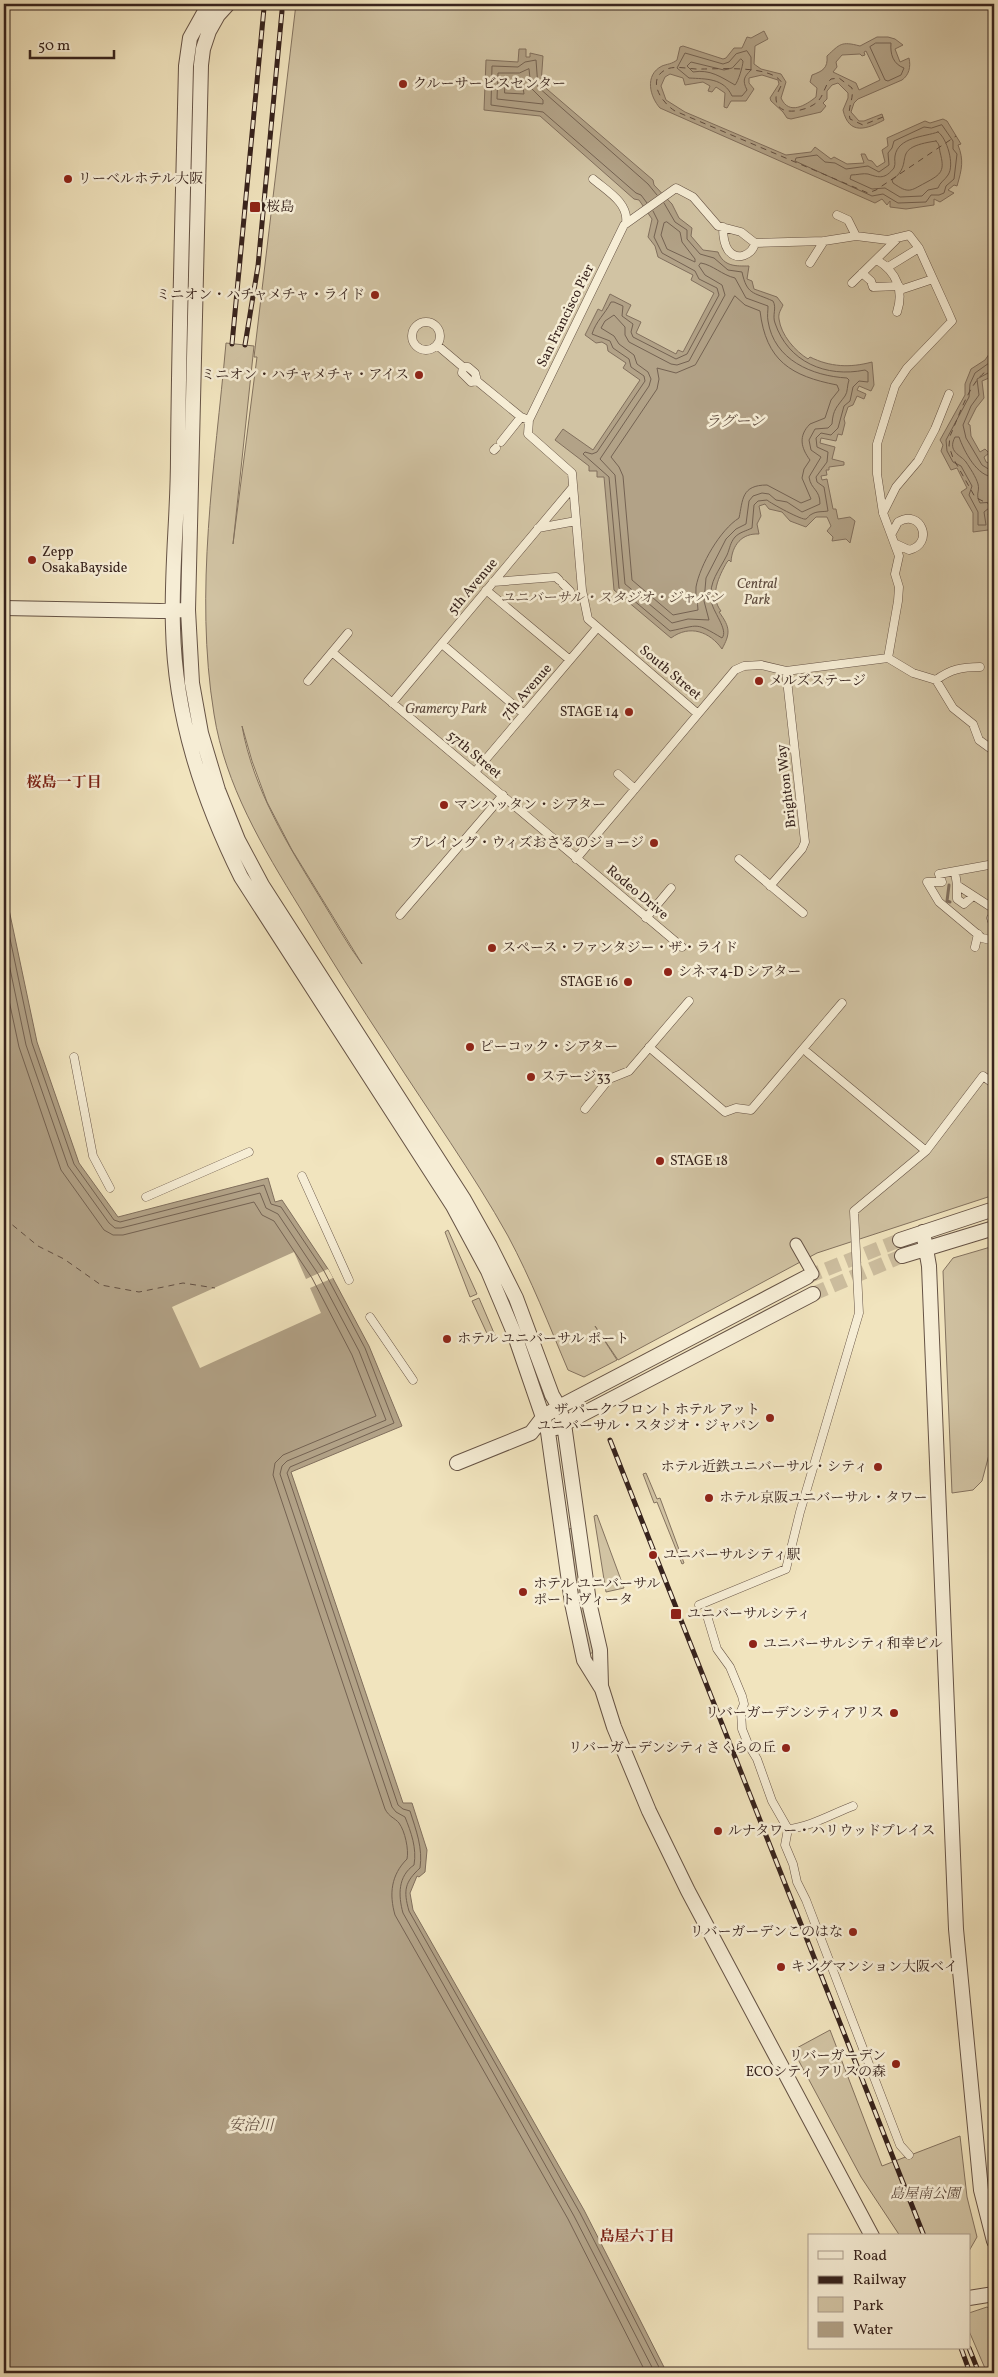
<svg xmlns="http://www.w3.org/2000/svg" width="998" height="2377" viewBox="0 0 998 2377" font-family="Vollkorn,'Noto Serif JP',serif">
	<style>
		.green { fill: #d1c3a3; stroke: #847360; fill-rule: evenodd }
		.water { fill: #b2a287; stroke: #816f5d; fill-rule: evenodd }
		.pier { fill: #f1e4be }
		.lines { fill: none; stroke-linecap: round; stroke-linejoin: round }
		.shore { stroke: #746252; stroke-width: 1 }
		.stream { stroke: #816f5d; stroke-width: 3 }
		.ferry { stroke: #624f42; stroke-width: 1; stroke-dasharray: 6 5; stroke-linecap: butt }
		.tertiary-tunnel { stroke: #ccbd9e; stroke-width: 14; stroke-dasharray: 14 7; stroke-linecap: butt }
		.pedestrian-casing { stroke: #665345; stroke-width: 9 }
		.minor-casing { stroke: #665345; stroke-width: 13 }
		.tertiary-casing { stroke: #665345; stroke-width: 16 }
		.pedestrian { stroke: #f6edd5; stroke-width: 8 }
		.minor { stroke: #f6edd5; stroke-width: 11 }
		.tertiary { stroke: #f6edd5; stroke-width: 14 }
		.rail-casing { stroke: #37231d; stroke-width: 5 }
		.rail { stroke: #f6edd5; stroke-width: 3; stroke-dasharray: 9; stroke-linecap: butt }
		.poi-dot { fill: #8f2418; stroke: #f6edd5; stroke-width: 2 }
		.labels { text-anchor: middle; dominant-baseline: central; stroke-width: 5; stroke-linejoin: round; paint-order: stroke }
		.poi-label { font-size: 14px; fill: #37231d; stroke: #f6edd5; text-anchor: start }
		.street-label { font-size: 14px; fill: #37231d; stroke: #f6edd5 }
		.park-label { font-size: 14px; font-style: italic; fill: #5e4b3e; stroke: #f6edd5 }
		.water-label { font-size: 15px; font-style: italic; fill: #624f42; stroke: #f6edd5 }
		.neighbourhood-label { font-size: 15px; font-weight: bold; fill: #7a1f14; stroke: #f6edd5 }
	</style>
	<rect width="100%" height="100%" fill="#f1e4be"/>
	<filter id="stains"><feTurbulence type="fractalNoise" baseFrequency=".004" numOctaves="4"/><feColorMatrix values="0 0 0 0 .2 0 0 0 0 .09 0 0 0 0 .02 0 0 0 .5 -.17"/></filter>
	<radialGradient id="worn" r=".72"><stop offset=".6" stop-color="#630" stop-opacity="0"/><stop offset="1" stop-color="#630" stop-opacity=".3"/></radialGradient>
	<path class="green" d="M296 4H447L567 9 607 4H994V1195L817 1253 618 1360 595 1326 617 1360 584 1377 568 1370C549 1325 531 1279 508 1236 473 1173 429 1112 390 1051 359 1004 329 957 300 908 263 848 225 785 214 714 194 591 215 466 226 343L254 346 233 544 257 357H254ZM242 726 252 761 267 802 292 850 362 964C347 944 334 920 321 899 288 845 253 789 242 726Z
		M448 1230 477 1294 470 1297 445 1232Z
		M994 1246V1436L982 1481 973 1490 952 1493 943 1271 953 1258Z
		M479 1298 497 1340H490L472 1301Z
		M646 1473 657 1499 660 1498 684 1563 682 1564 657 1502 654 1503 643 1474Z
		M597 1515 624 1588 606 1592 594 1516Z
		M573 1528 593 1652 590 1654 580 1610 569 1529Z
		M830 2030 882 2166 960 2136 967 2197 977 2237 969 2251V2236H900L861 2177 793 2050Z
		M987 2307 994 2311V2373H987L969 2331V2313Z"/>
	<path class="water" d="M764 31 768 39 755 46 754 64 761 69 781 74 786 82 781 98C789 116 806 105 816 97L817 88 810 82 812 75C823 71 828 68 827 56 840 44 841 41 860 46L877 37H888L895 39 903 45 895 49 900 62 909 58C911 67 909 75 902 80L858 99 854 103 851 112 859 121H864L882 114 884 120C867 129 849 136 843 110L848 98V93L838 83 832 85 827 91V99L823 103 826 106 821 112 791 119 787 118 783 112 771 101 770 98 779 84 778 80 762 75 749 78V83L754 89 746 101H731L727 108 724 107 725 93 716 87 712 92 708 91 710 86 703 82 685 85 683 78 670 74 665 77 661 86 666 100 685 112 786 155 811 152 815 147 831 159 834 157 847 164 864 163 861 154H865L868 160 872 161 877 167 885 162 882 150 888 146 887 138 925 121 930 123 943 119 947 121 961 144 958 145C964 160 962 169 957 186L954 185 948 190 954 193 940 202 934 199V205L906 209 890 207V201L887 205 882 199 875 203 660 108C650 97 644 75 662 66 667 64 672 64 677 60L680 47 683 46 723 59 726 58 734 48H742L747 37 751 38ZM866 51 880 80 859 90 856 83 833 72 837 67 836 62 842 55 860 54 862 56 865 55 864 52Z
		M519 49H526V57H530V53L543 56 541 84 653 180 654 185 672 204 679 218 692 228 691 236 703 250 718 252C724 267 736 266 749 266L747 279 752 281 754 289 777 297 783 305C781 310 778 313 779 319 781 335 795 351 808 359L810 357C830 367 850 368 872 362L874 385 871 391 859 386 857 390 866 394 864 399 857 396 853 405 848 407 844 419 845 423 842 435 838 434 836 441 821 438 820 443 835 447 832 459 844 462V465L829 467V470H826L827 475 821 476 822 480 827 479 833 509H836L838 519 850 517 855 521 850 543 846 539 832 541 833 537 827 531 831 526 827 517H816L806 527 790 521 782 512 769 509 765 504 759 506 761 516 757 524 759 534C742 533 732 545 731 562L729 560 727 562C719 576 709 596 721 611L719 612C731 628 730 634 722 649 710 632 690 624 671 638L614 590 604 477H597V471H589V466L555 440 563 429 593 450 640 380 623 368 626 363 608 351 607 345 602 342 596 343 585 335 598 309 602 311 610 294 631 305 626 315 641 322 636 333 676 354 678 350 683 352 714 293 691 280 693 275 658 257 655 246 648 237 652 219 639 200 634 199 540 116 484 110 486 60 518 62Z
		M994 347V393L989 378 982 381 984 398 976 408 968 424 970 425 971 436 980 452 985 449 989 453 984 457 986 462 994 465V517L992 512 988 514 994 525V532L991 533 988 530 973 532V513L961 492 967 488 957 468 951 470 941 451 943 445 940 440 965 395V384L971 369 985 360Z
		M4 886 37 1042 79 1163 118 1217 268 1178 275 1202 282 1200 328 1269 369 1346 402 1426 291 1472 403 1803H412L427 1850 425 1872 419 1877 417 1876 410 1893 413 1910 584 2210 667 2373H4Z"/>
	<path class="pier" d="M294 1252 306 1279 328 1269 331 1274 333 1278 310 1288 321 1313 200 1368 172 1307Z"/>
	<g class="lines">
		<path class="shore" d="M876 43H891C890 54 893 64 904 68L901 75 888 81 885 80 870 47Z
			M747 51 751 57V70C744 77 742 80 747 90L742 96H732C724 78 706 79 689 78L677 68 685 53 723 64 729 62 736 54Z
			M741 59 743 61C743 66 738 82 735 85 721 77 710 69 693 72L687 66 691 62 724 70 732 68Z
			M529 69 531 88 543 100V104L497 99 498 73H519Z
			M505 81H522L524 94 505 93Z
			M942 125 953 141V149L957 154 954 179 946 186 944 193 939 195H931L926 202 898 203 883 194 872 196 795 161 796 158 817 155 825 162 835 163 846 169 868 166 879 172 889 165 888 153 892 148 894 141 924 127 931 128Z
			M938 132C947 138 955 165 948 175 945 180 940 182 938 188L928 190 922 196 900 197 885 188 872 189 850 179 851 175C856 175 864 173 868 174 880 178 885 179 894 168 896 163 894 160 895 156 898 137 924 137 938 132Z
			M936 141C940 145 939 147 940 152 945 171 942 174 925 183 910 191 909 194 893 183L892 180C917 162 887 148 936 141Z
			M647 203 641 195 636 193 543 112 491 105 492 66 518 67 525 62 536 60 538 87 648 184 657 195
			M653 211 658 221 654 237 662 253 695 271 699 279 717 288 719 295 687 354 676 359 633 337 631 332 633 324 622 316 623 306 614 302H611C605 314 596 321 592 334L610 341 613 348 629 359 631 367 644 376 645 381 597 452 592 454 585 452 583 454 609 477 619 588 670 631C700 625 695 622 722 638 729 630 712 611 711 600 709 581 719 571 727 555 730 548 730 543 735 537 740 532 746 531 752 528L754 505 758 501 767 500C770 503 803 521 806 519 808 518 809 515 812 514 817 511 823 512 828 511L824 487 817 482 816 477 827 462 828 452 817 447 816 438 821 433 831 435 838 428 844 406 850 401 853 387 859 381 868 382V372L865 370C826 378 788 362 775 323 772 315 777 308 773 301 753 292 747 295 742 272L728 270 714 258 700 254 687 239V230L675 222 664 203
			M667 222 680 232 682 242 695 259V262L667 249 661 235 664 223Z
			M701 263C713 265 722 275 735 278L746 298 768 306C768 311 767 316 768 321 774 360 812 376 847 378L849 380C847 385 848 392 845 396 837 407 833 409 832 424L828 428 815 429 809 440 811 450 821 457 809 477C811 490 820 489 820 504L802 512 787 502 776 500 769 494 762 493 753 496 749 501 746 524 736 529 726 539 706 578 704 601 709 620 688 619 672 623 625 584 615 475 600 459 649 386 651 379 648 372 637 364 634 355 619 344 614 336 601 328 605 321 614 315 625 327V335L629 342 671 364 677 365 689 361 725 295 722 285 705 275 699 266Z
			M735 296 745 305 760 311C766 361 791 376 837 385L839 390 831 400 825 418 810 424C798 436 801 448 810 460L804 469 802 478 811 499 801 503 767 485C741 485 743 500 739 518 720 530 700 565 696 587 695 595 698 603 698 610L673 615 632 580 623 476 619 467 611 457 657 389 659 379 657 368 676 373 695 365Z
			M994 355 989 363 975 373 970 384 969 397 946 440 947 451 953 462 961 466 972 486 969 495 978 512V525H986L984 512 989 508H994
			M994 375 988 373 977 379 979 395 971 406 963 425 966 438 982 465 990 470H994
			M994 477C977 477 964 451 959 437H955C947 452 961 455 966 462 970 468 976 477 978 484 980 492 975 494 980 503L994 502
			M4 910 32 1043 74 1164 114 1220 120 1222 264 1185 271 1204 281 1207 324 1271 365 1348 394 1423 290 1467 287 1473 398 1805 403 1809 410 1811C416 1830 423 1848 420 1868 405 1882 403 1890 409 1911L580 2213 662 2373
			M4 940 26 1045 68 1166 109 1223 115 1228H121L260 1193 266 1208 278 1214 318 1274 359 1351 386 1420 287 1461 282 1466 280 1474 392 1807 396 1812 405 1817C411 1832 417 1848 414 1865 398 1876 398 1895 403 1913L574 2216 655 2373
			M4 977 19 1047 61 1170 104 1230 113 1235H123L254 1202 262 1215 274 1221 312 1278 352 1355 376 1416 283 1455 275 1463 273 1475 385 1809C389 1817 395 1818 399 1823 405 1831 409 1850 407 1859 391 1875 389 1894 395 1915L568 2219 646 2373"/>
		<path class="stream" d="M949 885 947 901 950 902"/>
		<path class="ferry" d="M883 117 863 125 850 119C847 107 854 100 852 88L839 78 831 79C824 86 824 96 817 102 808 111 775 119 776 97 777 93 781 87 782 83 772 65 721 69 702 69 692 70 677 65 667 69 645 79 662 103 675 111L868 193 876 190 956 136
			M994 368C972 372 959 417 950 436L949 446 953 458 975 497 994 507
			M4 1218 38 1246 64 1259 101 1285 139 1292 183 1283 215 1288"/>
		<path class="tertiary-tunnel" d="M807 1277 900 1240
			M813 1294 902 1256"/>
		<g class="pedestrian-casing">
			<path id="pedestrian" d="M593 179C607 191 629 203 626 223
				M837 215 848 220 856 236
				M723 227C723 235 724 244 728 250 737 262 752 255 755 243
				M877 260C897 272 904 291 897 312
				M810 263 824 241
				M888 267 919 248
				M862 273 871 281 873 287 899 286
				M852 283 898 238
				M900 290 933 279
				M412 336a14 14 0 1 1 28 0a14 14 0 1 1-28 0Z
				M437 345 463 367H468L475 373 477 381 471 382 462 373 463 367
				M477 381 521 417 529 420
				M501 442 521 417
				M494 450 496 448
				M883 513 896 487 918 461 935 429 949 394
				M538 528 576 521
				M892 533 898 522C921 508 935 544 909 550L896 544
				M493 582 556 577 559 580
				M563 584 570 591
				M486 590 570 660
				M442 644 524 714
				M332 652 682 947
				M888 658 913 673 936 680 953 708 973 724 979 740 994 751
				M936 680C951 669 962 667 980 667
				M308 681 348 633
				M392 703 573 487
				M698 714 588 619 582 590 572 473 528 434 529 420 624 225 676 188 693 197 718 226 741 232 755 243 824 241 856 236 888 240 909 235 919 248 948 312 952 321 907 368 895 386 877 444V474L883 513 899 556 895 574 899 587 898 601 888 658
				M475 772 597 628
				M618 774 635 789
				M576 859 735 670 744 666 761 665 786 671 888 658
				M739 859 803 913
				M994 864 939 874 942 882H927L939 902 982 938 994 941
				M955 872 957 885 994 909
				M957 885V899L964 904 973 896
				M770 886 802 849 805 842 786 671
				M994 914 991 918 994 927
				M400 915 503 795
				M646 918 671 888
				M975 947 978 934
				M649 1047 725 1112 736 1108 751 1110 842 1003
				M808 1053 926 1151 983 1076 994 1084
				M74 1057 93 1156 110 1188
				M585 1109 609 1079 629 1071 689 1001
				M302 1176 349 1280
				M146 1197 249 1152
				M370 1317 413 1380
				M699 1605 786 1569 800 1512 859 1313 854 1211 926 1151
				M708 1619 717 1649 730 1667 742 1696 744 1704 741 1711 742 1729 748 1744 757 1759 772 1801 788 1829 785 1845 793 1864 797 1882 806 1900 900 2145 909 2155
				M788 1829C810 1827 832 1814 853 1806"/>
		</g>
		<g class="minor-casing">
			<path id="minor" d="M796 1244 813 1274"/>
		</g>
		<g class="tertiary-casing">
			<path id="tertiary" d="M209 4 190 38 186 66C183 197 179 328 178 458 178 515 171 571 173 628 175 716 202 798 241 877L453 1206 488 1271 514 1333 548 1432 572 1603 584 1660 602 1689 614 1727 649 1811 688 1891 872 2236
				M228 4 218 15 209 31 203 49 201 65 188 610 192 683 201 733 218 790 238 840 262 885 463 1198 490 1246 516 1298 552 1395 559 1407 564 1424 589 1602 600 1650 601 1686
				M4 608 160 611 182 610
				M923 1232 929 1266 956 1929 981 2190 994 2241
				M900 1240 994 1209
				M902 1256 994 1228
				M556 1428 813 1294
				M457 1463 531 1433 544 1416 559 1407 807 1277
				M969 2298 994 2294"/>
		</g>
		<use href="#pedestrian" class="pedestrian"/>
		<use href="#minor" class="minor"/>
		<use href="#tertiary" class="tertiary"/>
		<g class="rail-casing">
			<path id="rail" d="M232 344 264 8
				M245 345 258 266 282 11
				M610 1440 924 2236
				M961 2348 970 2373
				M969 2348 979 2373"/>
		</g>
		<use href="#rail" class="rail"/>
	</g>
	<g class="poi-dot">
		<circle cx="403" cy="84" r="5"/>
		<circle cx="68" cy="179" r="5"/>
		<rect x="249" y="201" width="12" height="12" rx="2.5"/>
		<circle cx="375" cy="295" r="5"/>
		<circle cx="419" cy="375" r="5"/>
		<circle cx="32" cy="560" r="5"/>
		<circle cx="759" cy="681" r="5"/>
		<circle cx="629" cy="712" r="5"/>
		<circle cx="444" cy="805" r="5"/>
		<circle cx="654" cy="843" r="5"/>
		<circle cx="492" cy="948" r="5"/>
		<circle cx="668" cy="972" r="5"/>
		<circle cx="628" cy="982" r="5"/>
		<circle cx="470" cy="1047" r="5"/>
		<circle cx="531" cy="1077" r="5"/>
		<circle cx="660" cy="1161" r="5"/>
		<circle cx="447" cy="1339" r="5"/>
		<circle cx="770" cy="1418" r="5"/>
		<circle cx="878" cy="1467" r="5"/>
		<circle cx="709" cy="1498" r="5"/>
		<circle cx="653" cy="1555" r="5"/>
		<circle cx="523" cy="1592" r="5"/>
		<rect x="670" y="1608" width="12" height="12" rx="2.5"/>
		<circle cx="753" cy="1644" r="5"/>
		<circle cx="894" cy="1713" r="5"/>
		<circle cx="786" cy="1748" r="5"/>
		<circle cx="718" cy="1831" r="5"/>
		<circle cx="853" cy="1932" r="5"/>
		<circle cx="781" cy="1967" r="5"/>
		<circle cx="896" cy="2064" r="5"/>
	</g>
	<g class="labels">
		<g class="poi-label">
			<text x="413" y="84">クルーサービスセンター</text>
			<text x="78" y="179">リーベルホテル大阪</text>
			<text x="266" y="207">桜島</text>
			<text x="365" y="295" text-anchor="end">ミニオン・ハチャメチャ・ライド</text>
			<text x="409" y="375" text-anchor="end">ミニオン・ハチャメチャ・アイス</text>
			<text x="42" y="552">Zepp<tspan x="42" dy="16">OsakaBayside</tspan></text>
			<text x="769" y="681">メルズステージ</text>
			<text x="619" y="712" text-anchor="end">STAGE 14</text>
			<text x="454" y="805">マンハッタン・シアター</text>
			<text x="644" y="843" text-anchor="end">プレイング・ウィズおさるのジョージ</text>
			<text x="502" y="948">スペース・ファンタジー・ザ・ライド</text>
			<text x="678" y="972">シネマ4-D シアター</text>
			<text x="618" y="982" text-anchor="end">STAGE 16</text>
			<text x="480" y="1047">ピーコック・シアター</text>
			<text x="541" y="1077">ステージ33</text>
			<text x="670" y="1161">STAGE 18</text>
			<text x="457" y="1339">ホテル ユニバーサル ポート</text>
			<text x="760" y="1410" text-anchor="end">ザ パーク フロント ホテル アット<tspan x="760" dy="16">ユニバーサル・スタジオ・ジャパン</tspan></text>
			<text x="868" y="1467" text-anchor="end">ホテル近鉄ユニバーサル・シティ</text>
			<text x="719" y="1498">ホテル京阪ユニバーサル・タワー</text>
			<text x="663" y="1555">ユニバーサルシティ駅</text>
			<text x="533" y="1584">ホテル ユニバーサル<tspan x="533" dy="16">ポート ヴィータ</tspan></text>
			<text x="687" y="1614">ユニバーサルシティ</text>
			<text x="763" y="1644">ユニバーサルシティ和幸ビル</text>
			<text x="884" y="1713" text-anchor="end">リバーガーデンシティアリス</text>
			<text x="776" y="1748" text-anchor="end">リバーガーデンシティさくらの丘</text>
			<text x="728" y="1831">ルナタワー・ハリウッドプレイス</text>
			<text x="843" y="1932" text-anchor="end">リバーガーデンこのはな</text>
			<text x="791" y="1967">キングマンション大阪ベイ</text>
			<text x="886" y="2056" text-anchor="end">リバーガーデン<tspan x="886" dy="16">ECOシティ アリスの森</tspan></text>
		</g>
		<g class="street-label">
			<text transform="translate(566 316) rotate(-64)">San Francisco Pier</text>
			<text transform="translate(473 587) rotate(-50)">5th Avenue</text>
			<text transform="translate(670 673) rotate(40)">South Street</text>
			<text transform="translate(527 692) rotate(-49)">7th Avenue</text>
			<text transform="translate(474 755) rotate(40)">57th Street</text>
			<text transform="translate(787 786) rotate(-97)">Brighton Way</text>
			<text transform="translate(637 893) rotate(40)">Rodeo Drive</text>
		</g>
		<g class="park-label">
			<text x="757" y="584">Central<tspan x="757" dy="16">Park</tspan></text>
			<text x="612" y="598">ユニバーサル・スタジオ・ジャパン</text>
			<text x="446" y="709">Gramercy Park</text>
			<text x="925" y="2194">島屋南公園</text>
		</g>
		<g class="water-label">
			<text x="735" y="422">ラグーン</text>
			<text x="251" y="2126">安治川</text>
		</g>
		<g class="neighbourhood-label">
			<text x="64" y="783">桜島一丁目</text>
			<text x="637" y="2237">島屋六丁目</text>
		</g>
	</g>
	<rect width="998" height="2377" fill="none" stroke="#f1e4be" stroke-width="20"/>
	<rect x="5" y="5" width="988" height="2367" fill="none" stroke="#37231d" stroke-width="2.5"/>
	<rect x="10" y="10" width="978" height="2357" fill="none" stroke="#37231d"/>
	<rect x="808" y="2234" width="162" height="115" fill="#f6edd5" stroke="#aa9c8b"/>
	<rect x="818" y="2251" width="25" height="8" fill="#f6edd5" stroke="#aa9c8b"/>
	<text x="853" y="2260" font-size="15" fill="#37231d">Road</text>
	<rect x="818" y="2276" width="25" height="8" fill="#37231d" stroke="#aa9c8b"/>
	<text x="853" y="2284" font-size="15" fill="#37231d">Railway</text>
	<rect x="818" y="2297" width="25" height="15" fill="#d1c3a3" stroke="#aa9c8b"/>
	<text x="853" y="2310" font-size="15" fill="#37231d">Park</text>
	<rect x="818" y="2322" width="25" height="15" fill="#b2a287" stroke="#aa9c8b"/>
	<text x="853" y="2334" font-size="15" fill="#37231d">Water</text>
	<path d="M30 50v8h84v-8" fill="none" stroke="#37231d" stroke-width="2.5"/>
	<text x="38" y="50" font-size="15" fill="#37231d" stroke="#f6edd5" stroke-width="4" paint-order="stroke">50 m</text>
	<rect width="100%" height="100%" filter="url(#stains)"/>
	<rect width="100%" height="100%" fill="url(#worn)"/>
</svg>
